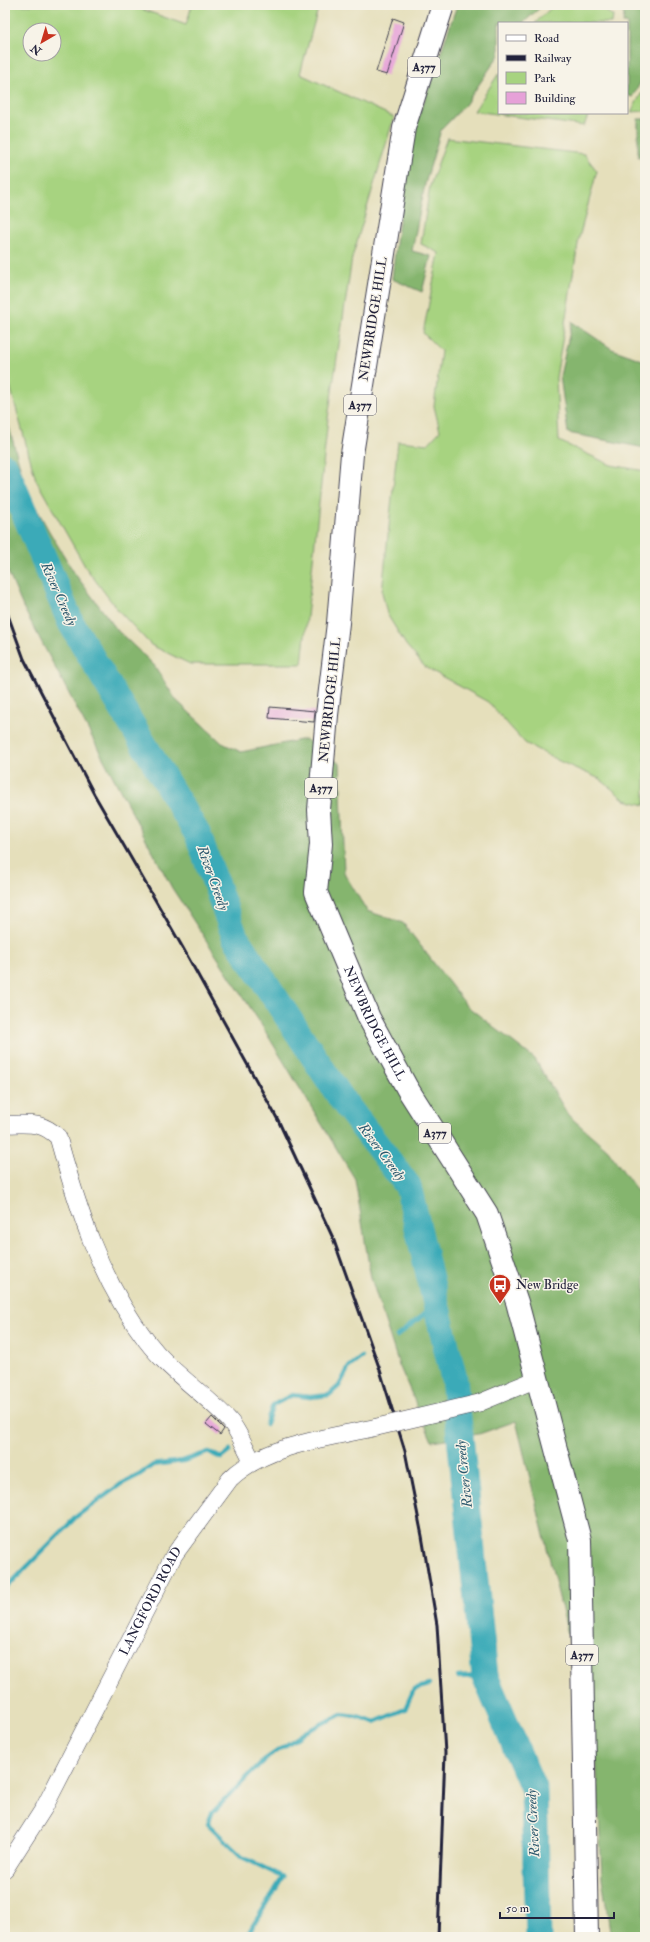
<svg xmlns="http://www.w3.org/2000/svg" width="650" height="1942" viewBox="0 0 650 1942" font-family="'IM FELL Double Pica',serif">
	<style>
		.green { fill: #a7d380; stroke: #647a5e; fill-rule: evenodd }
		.forest { fill: #85b56e; stroke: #546c54 }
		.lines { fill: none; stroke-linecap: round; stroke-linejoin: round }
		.stream { stroke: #3aaab8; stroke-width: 4.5 }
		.river { stroke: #3aaab8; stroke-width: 27 }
		.building { fill: #e6a1d8 }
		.minor-casing { stroke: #3f3e4e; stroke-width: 18 }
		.highway-casing { stroke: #3f3e4e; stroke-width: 24 }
		.minor { stroke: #fff; stroke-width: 17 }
		.highway { stroke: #fff; stroke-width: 22 }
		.rail { stroke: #22223b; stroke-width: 3 }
		.minor-bridge-casing { stroke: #3f3e4e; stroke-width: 18; stroke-linecap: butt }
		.minor-bridge { stroke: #fff; stroke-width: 17 }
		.labels { text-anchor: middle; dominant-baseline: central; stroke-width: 3; stroke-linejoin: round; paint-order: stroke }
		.shield { fill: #f7f3e8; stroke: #62616f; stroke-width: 1 }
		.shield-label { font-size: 12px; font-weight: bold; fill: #22223b }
		.street-label { font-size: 13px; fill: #22223b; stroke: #f7f3e8 }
		.poi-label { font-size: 13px; fill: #22223b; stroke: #f7f3e8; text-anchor: start }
		.water-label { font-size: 14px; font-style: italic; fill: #2c586d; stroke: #f7f3e8 }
	</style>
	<rect width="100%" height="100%" fill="#f7f3e8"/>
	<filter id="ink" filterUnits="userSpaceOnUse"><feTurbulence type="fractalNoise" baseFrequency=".025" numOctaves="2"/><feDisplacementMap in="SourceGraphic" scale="8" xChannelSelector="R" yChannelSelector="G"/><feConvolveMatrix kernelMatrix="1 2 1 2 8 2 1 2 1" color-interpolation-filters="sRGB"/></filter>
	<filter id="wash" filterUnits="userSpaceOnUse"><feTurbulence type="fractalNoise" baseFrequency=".012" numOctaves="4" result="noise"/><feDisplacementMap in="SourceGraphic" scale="16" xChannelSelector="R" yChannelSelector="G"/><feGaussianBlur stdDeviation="0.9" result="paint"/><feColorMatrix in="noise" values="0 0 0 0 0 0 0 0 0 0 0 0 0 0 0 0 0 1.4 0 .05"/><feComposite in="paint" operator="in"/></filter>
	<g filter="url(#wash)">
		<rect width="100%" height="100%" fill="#e5dfbb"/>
		<path class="green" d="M5 5H130L186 25 192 5H319L300 74 394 117 352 258 328 418 302 664H190L151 645 117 609 86 568 36 480 5 368ZM30 30H54V54H30Z
			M554 5H597L613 16 612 23H535Z
			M499 73V113H589L584 126 474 111Z
			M645 87V111L631 112Z
			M447 138 584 154 597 171 579 238 556 378 559 441 611 465 645 471V805L625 800 600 779 559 761 525 743 488 702 425 667 406 645 387 614 382 592 398 441 428 444 440 431 434 406 441 351 423 333 439 253 421 244 430 186Z"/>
		<path class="forest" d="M457 5H543L523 23H499V55L465 105 441 130 425 184 412 251 431 256 422 292 392 279 397 235 412 137Z
			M613 5H645V75L632 97 627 95V23H623L624 14Z
			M638 119H645V156L638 157Z
			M572 322 612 349 645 361V448L568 433 560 376Z
			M5 412 26 489 49 531 75 574 118 631 154 665 176 700 222 743 241 752 305 739 340 764 344 873 367 911 403 923 467 1006 535 1059 568 1115 608 1150 645 1202V1937H611L602 1878 596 1749 516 1421 479 1434 432 1441 399 1365 371 1278 355 1179 259 1021 172 888 23 607 5 565Z"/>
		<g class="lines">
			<path class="stream" d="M397 1336 436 1305
				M266 1424 273 1405 292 1395 310 1397 329 1395 339 1386 349 1367 362 1357
				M5 1589 77 1516 121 1484 139 1475 153 1465 183 1461 209 1452 221 1458 230 1451
				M458 1677 485 1676
				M246 1937 283 1877 242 1857 208 1824 212 1813 264 1760 307 1731 342 1714 357 1716 375 1722 405 1709 414 1689 429 1685"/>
			<path class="river" d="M5 467 71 623 198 835 235 937 343 1101 408 1186 454 1379 485 1676 534 1790 538 1937"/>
		</g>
		<g id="blocks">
			<path class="building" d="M393 18 404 22 387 75 376 72Z
				M270 707 315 711 314 722 269 718Z
				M212 1417 224 1429 220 1435 206 1424Z"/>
		</g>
	</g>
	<g filter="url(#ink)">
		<use href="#blocks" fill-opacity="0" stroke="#3f3e4e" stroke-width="1"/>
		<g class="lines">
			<g class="minor-casing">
				<g id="minor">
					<path d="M5 1124C28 1125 40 1120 58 1137 78 1209 100 1280 146 1340 171 1373 202 1391 229 1420 238 1429 246 1450 253 1462"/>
					<path d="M479 1403 537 1379"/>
					<path id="s1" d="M5 1869 44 1808 174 1555 230 1479C266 1444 330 1438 377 1427"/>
				</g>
			</g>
			<g class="highway-casing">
				<g id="highway">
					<path id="s2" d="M443 5 404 128 352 454 338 623 327 715 319 810 321 844 316 892 369 1018 407 1088 487 1214 517 1302 580 1540 587 1937"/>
				</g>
			</g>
			<use href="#minor" class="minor"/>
			<use href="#highway" class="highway"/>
			<path class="rail" d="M5 607 24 659 94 794 183 948 278 1120 333 1238 379 1367 405 1451 422 1536 437 1625 445 1753 438 1937"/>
			<g class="minor-bridge-casing">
				<path id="minor-bridge" d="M377 1427 479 1403"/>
			</g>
			<use href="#minor-bridge" class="minor-bridge"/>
		</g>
	</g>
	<defs>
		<g id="bus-pin" transform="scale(1.15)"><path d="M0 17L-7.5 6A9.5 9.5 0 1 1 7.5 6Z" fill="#c8321e" stroke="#f7f3e8"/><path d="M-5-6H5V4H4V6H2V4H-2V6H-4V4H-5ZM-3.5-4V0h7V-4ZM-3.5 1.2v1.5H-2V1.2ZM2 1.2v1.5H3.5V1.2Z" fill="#fff"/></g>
	</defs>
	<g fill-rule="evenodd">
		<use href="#bus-pin" x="500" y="1285"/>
	</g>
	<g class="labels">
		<g class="shield">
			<rect x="408" y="57" width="32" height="20" rx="3"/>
			<rect x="344" y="395" width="32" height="20" rx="3"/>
			<rect x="305" y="778" width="32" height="20" rx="3"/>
			<rect x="419" y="1123" width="32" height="20" rx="3"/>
			<rect x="566" y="1645" width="32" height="20" rx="3"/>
		</g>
		<g class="shield-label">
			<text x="424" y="67">A377</text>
			<text x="360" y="405">A377</text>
			<text x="321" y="788">A377</text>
			<text x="435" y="1133">A377</text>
			<text x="582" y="1655">A377</text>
		</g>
		<g class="street-label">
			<text transform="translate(373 319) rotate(-81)">NEWBRIDGE HILL</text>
			<text transform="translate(330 700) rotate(-84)">NEWBRIDGE HILL</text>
			<text stroke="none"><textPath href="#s2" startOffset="1043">NEWBRIDGE HILL</textPath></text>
			<text stroke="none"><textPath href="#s1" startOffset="305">LANGFORD ROAD</textPath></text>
		</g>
		<g class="poi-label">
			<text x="516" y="1285">New Bridge</text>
		</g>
		<g class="water-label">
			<text transform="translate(59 594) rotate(66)">River Creedy</text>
			<text transform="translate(213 878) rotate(70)">River Creedy</text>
			<text transform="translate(382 1152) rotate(53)">River Creedy</text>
			<text transform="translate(464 1474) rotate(-96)">River Creedy</text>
			<text transform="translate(533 1823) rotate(-93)">River Creedy</text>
		</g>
	</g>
	<rect width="650" height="1942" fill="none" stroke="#f7f3e8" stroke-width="20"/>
	<rect x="498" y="22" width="130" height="92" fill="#f7f3e8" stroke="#a29fa3"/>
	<rect x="506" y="35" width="20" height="6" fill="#ffffff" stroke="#a29fa3"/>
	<text x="534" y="42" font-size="12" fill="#22223b">Road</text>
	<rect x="506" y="55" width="20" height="6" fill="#22223b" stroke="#a29fa3"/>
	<text x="534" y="62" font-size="12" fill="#22223b">Railway</text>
	<rect x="506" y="72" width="20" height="12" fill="#a7d380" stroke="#a29fa3"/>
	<text x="534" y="82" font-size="12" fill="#22223b">Park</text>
	<rect x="506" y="92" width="20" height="12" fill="#e6a1d8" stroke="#a29fa3"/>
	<text x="534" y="102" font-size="12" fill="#22223b">Building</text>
	<g transform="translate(42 42) rotate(218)"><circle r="19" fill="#f7f3e8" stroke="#a29fa3"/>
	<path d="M0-3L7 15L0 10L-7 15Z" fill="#c8321e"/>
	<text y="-6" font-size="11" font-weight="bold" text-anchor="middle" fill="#22223b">N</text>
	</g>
	<path d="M500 1912v6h114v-6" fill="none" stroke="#22223b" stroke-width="2"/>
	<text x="506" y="1912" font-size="12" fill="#22223b" stroke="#f7f3e8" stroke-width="3" paint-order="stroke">50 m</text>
</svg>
